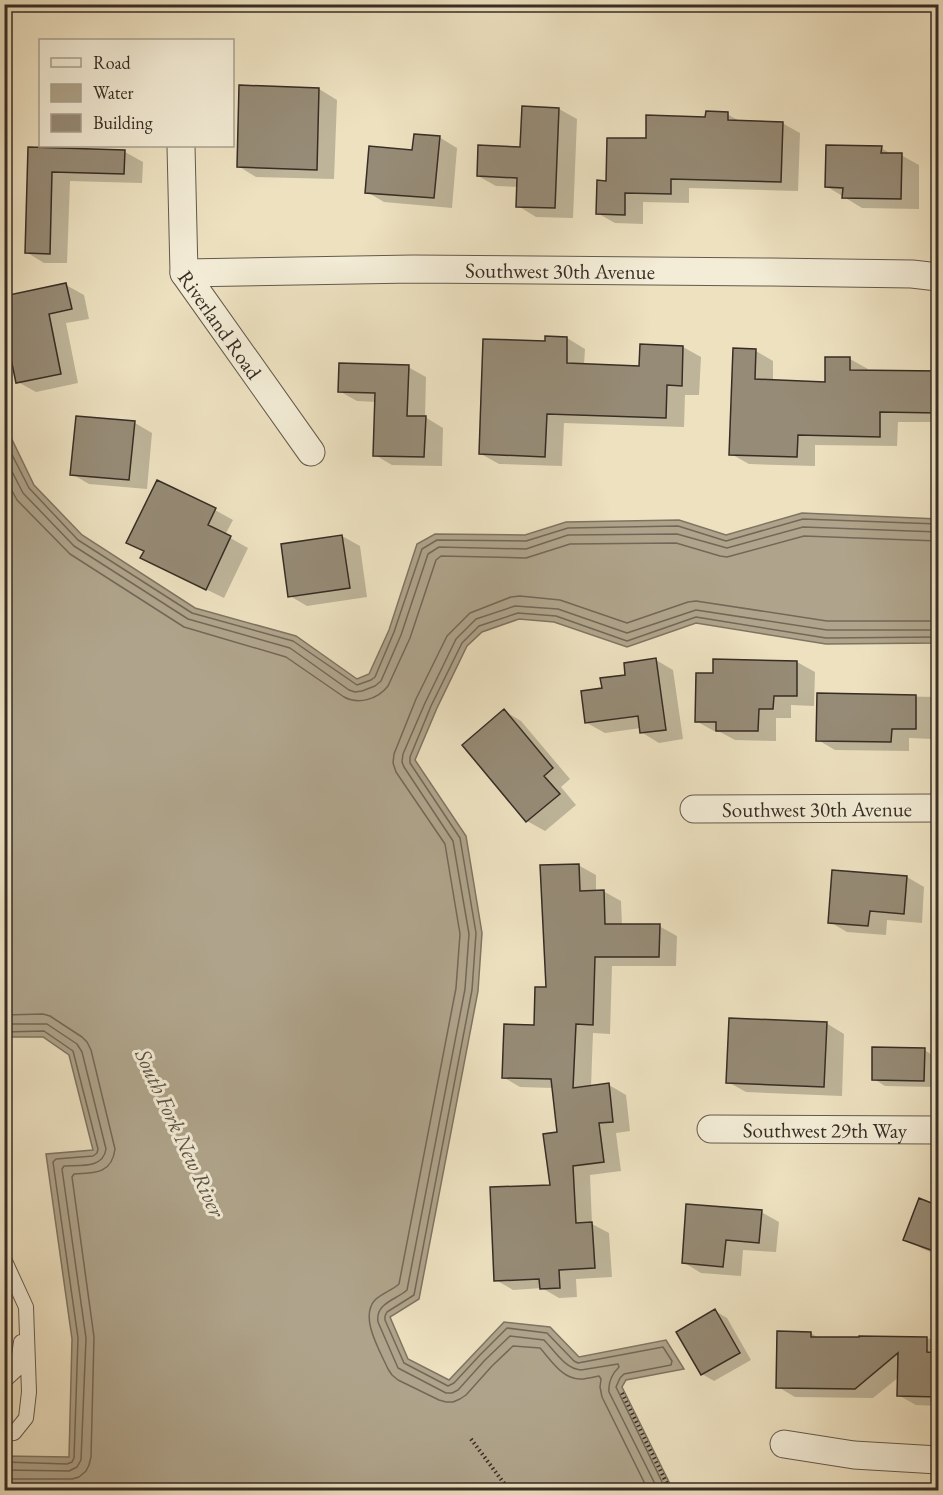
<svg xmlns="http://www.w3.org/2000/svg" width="943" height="1495" viewBox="0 0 943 1495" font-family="'EB Garamond',serif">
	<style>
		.water { fill: #afa48b; stroke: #7f7462; stroke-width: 1.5 }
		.shadow { fill: #0003 }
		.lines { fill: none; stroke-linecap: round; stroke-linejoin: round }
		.shore { stroke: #736858; stroke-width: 1.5 }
		.building { fill: #968b76; stroke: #372d25; stroke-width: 1.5 }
		.lane-casing { stroke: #645a4c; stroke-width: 16 }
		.street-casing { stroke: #645a4c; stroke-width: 29 }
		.path { stroke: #372d25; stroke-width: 4; stroke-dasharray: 1.5 3; stroke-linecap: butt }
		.lane { stroke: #f3ecd6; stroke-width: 14 }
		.street { stroke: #f3ecd6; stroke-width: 27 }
		.labels { text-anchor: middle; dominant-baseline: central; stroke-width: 6; stroke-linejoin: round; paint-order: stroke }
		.street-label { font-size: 21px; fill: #372d25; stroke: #f3ecd6 }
		.water-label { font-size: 22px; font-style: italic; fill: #5b5144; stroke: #f3ecd6 }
	</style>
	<rect width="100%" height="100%" fill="#ede1c0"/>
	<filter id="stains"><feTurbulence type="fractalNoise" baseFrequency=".00333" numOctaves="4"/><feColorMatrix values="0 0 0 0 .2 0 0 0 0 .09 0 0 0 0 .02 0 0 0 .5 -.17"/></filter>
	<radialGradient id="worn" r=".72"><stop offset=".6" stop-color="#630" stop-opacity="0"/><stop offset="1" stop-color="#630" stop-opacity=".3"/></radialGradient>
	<path class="water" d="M5 425 34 485 82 535 195 608 296 636 357 679 369 674 389 630 417 544 435 534 525 535 566 522 679 520 726 535 802 513 938 519V643L826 644 696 623 627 647 554 622 519 619 482 632 467 646 437 708 415 760 466 836 482 933 478 991 419 1299 390 1317 408 1359 449 1380 504 1322 550 1327 579 1357 666 1340 684 1369 626 1380 622 1387 673 1490H5V1456L69 1457 72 1339 46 1154 93 1150 69 1055 43 1037H5Z"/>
	<path class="shadow" d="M319 89 337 100 334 179 256 177 238 166Z
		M523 108 559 109 577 119 573 218 536 217 518 206 519 187 496 186 478 176 521 149Z
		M727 114 741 122 782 123 800 133 798 191 689 188V203L643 202V224L615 223 597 213 608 182 647 140 707 118Z
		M439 137 457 148 452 208 384 202 367 192 414 152Z
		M29 148 125 152 143 162 142 183 70 181 67 263H44L26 252Z
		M881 148 893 155H901L919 165V209L862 208 826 186Z
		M66 285 84 295 89 319 66 323 78 383 36 392 18 382 4 318Z
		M547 338H567L585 349 584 365 641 367 683 347 701 357 699 395H685L684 427 564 423 562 466 499 464 481 454 547 342Z
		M756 351 773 361V381L826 383 850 359 868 369V371L938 373V436V422H898L897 446 815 445V466L749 464 731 454Z
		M408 367 426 377 425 417 443 428 442 466 392 465 375 455 376 402 357 401 339 391Z
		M135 423 152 433 147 489 89 484 72 474Z
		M215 510 233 520 225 535 248 548 224 598 160 567Z
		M342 536 360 546 367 597 307 606 290 596Z
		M656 660 673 670 683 739 659 743 641 732V728L605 733 587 723 603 689Z
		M797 662 815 672 814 706 791 705V718H776V741L735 740 720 732 714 731 696 721 714 674Z
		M819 695 938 697V735H933V739L909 738V751L835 750 818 740Z
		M504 711 521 721 570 779 561 787 576 805 545 831 527 821 464 745Z
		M578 865 596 875V892L603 891 621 901 622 925 659 926 677 936 676 966H612L610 1034 593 1033 591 1087 609 1085 626 1095 630 1131 616 1133 621 1171 590 1175 592 1224 609 1233 612 1277 576 1279 577 1297 559 1298 542 1288 513 1290 496 1280 551 1186 559 1133 553 1088 520 1087 503 1077 535 1026 547 989Z
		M907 877 924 887 922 923 887 920 886 935 847 932 830 922Z
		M826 1023 844 1034 842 1096 746 1092 728 1082Z
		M924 1050 936 1057 935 1087 885 1086 874 1079Z
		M938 1207V1255L923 1249 905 1239Z
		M761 1212 779 1222 776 1252 743 1250 741 1276 701 1273 683 1262Z
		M715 1311 727 1318 751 1360 714 1381 702 1374 678 1333Z
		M811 1333 820 1339 860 1337 938 1339V1406L916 1405 898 1395 899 1377 873 1398 795 1397 778 1387Z"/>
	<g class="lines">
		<path class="shore" d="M4 439 29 488 78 540 192 613 293 641 357 685 371 680 375 677 394 632 422 549 437 540 526 541 568 528 678 526 726 541 803 519 938 524
			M4 456 23 493 74 546 188 619 290 648 349 690 355 692 362 691 375 686 381 681 401 635 428 554 439 547 526 549 568 535 677 534 727 548 803 527 938 532
			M4 476 17 500 70 554 184 627 286 657 344 697C359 705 378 699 388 686L410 638 436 560 441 556 526 558 570 544 676 543 720 556 727 557 804 536 938 541
			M4 1015 43 1014 50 1016 82 1037 87 1042 91 1050 115 1149C112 1174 94 1173 74 1174L72 1177 94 1337 91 1457 89 1465 86 1471 79 1477 72 1479H4
			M4 1024H47L77 1044 82 1052 106 1149C103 1169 80 1165 64 1166L62 1169 86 1338 81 1460 77 1467 69 1471 4 1470
			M4 1032 44 1031 73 1051 98 1149 97 1153 93 1156 56 1159 53 1162 78 1338 74 1458 72 1462 67 1464 4 1462
			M648 1490 602 1397 600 1387 601 1379 599 1376C593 1377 587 1379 581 1379 563 1380 551 1360 540 1348L513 1346 492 1366 466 1395 460 1399 453 1402H446L439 1400 398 1380 392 1375 388 1369C380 1351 359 1317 375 1300 382 1293 393 1290 399 1284L456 988 460 934 445 844 396 772 393 763 394 754 416 699 447 636 470 613 511 597 520 596 560 600 627 623 688 602 696 601 827 621H938
			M658 1490 609 1392C608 1382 612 1374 619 1367L618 1364 581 1370C565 1369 554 1350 544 1340L510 1336 485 1360 458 1390 452 1393H446L398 1368 378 1322C375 1303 396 1300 407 1290L465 989 469 934 453 841 404 767 402 762 403 754 425 703 456 639 476 619 515 606 558 609 627 633 696 610 827 630H938
			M666 1490 616 1387 620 1378 624 1374 671 1365 672 1361 663 1347 578 1363 574 1361 547 1333 507 1328 480 1355 454 1383 448 1386 404 1363 385 1320V1316L387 1312 414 1295 472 990 476 933 460 838 410 763V757L431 706 462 643 479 626 518 613 556 616 627 641 696 617 826 638 938 637"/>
	</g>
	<path class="building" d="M239 85 319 88 317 170 237 167Z
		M522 106 559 108 555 208 516 207 517 178 477 176 478 145 520 147Z
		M706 111 728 112V120L783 122 781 182 671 179V194L625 193V215L596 214 597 180 606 181 607 138H646V115L705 117Z
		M414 134 440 136 434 198 365 193 369 146 412 150Z
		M826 145 882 146 881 153H902L901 199 842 198 843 188 825 187Z
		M28 147 125 150 124 174 52 172 50 254 25 253Z
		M66 283 72 309 49 314 61 374 16 383 4 325V296Z
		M545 336 567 337V363L639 366 640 344 683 346 682 386 667 385 666 418 547 414 545 457 479 454 483 339 545 341Z
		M733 348 756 349 755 379 825 382V357H850V370L939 371V413L880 412V437L798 435 797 457 729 455Z
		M339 363 409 365 407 416H426L424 457 373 456 375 393 338 392Z
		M76 416 135 421 129 480 70 475Z
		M157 480 216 508 208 525 231 536 206 590 140 558 144 551 126 543Z
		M342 535 350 588 288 597 281 544Z
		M656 658 666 730 640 733 638 716 585 723 581 691 602 688 600 678 625 675 624 663Z
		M713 659 797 661V696H774L773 709H759L758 731H716V722H695L696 673H713Z
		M817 693 916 695V729H892L891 742 816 741Z
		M504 709 553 768 544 776 560 794 526 822 462 745Z
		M579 864 580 891 604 890 605 924H660L659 957H595L593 1025 576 1024 573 1088 609 1083 613 1122 599 1123 604 1162 573 1166 576 1223 592 1222 595 1268 559 1270 560 1288 540 1289 539 1279 494 1281 490 1187 550 1185 543 1134 557 1132 551 1079 502 1078 504 1024 534 1025 535 987H546L540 865Z
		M832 870 907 876 904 914 870 911 868 926 828 923Z
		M729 1018 827 1022 824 1087 726 1083Z
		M872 1047 925 1048 924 1081 872 1080Z
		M919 1198 939 1206V1253L903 1240Z
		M686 1204 762 1210 759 1243 726 1240 723 1267 682 1263Z
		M715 1309 740 1353 701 1375 676 1332Z
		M777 1331 811 1332V1337H859V1336L927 1337V1352L939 1353V1397L897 1396 898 1353 855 1389 776 1388Z"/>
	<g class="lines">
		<g class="lane-casing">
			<path id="lane" d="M4 1259 26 1307 29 1392 26 1418 14 1433 4 1434
				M4 1381 17 1369 21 1342"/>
		</g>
		<g class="street-casing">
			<g id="street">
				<path id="s1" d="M181 146 184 273 311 452"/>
				<path id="s2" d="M184 273 413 269 771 272 912 274 938 277"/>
				<path id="s3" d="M694 809 938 808"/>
				<path id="s4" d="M711 1129 938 1130"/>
				<path d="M784 1444 854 1455 938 1460"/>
			</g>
		</g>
		<path class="path" d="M622 1393 670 1490
			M471 1439 509 1490"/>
		<use href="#lane" class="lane"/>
		<use href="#street" class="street"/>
	</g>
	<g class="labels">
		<g class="street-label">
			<text stroke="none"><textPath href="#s2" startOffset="376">Southwest 30th Avenue</textPath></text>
			<text stroke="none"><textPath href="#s1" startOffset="190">Riverland Road</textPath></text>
			<text stroke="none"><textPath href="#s3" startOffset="123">Southwest 30th Avenue</textPath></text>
			<text stroke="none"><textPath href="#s4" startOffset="114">Southwest 29th Way</textPath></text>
		</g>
		<g class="water-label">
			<text transform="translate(180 1133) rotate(65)">South Fork New River</text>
		</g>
	</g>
	<rect width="943" height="1495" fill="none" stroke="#ede1c0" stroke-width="24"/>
	<rect x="6" y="6" width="931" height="1483" fill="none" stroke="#372d25" stroke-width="3"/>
	<rect x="12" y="12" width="919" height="1471" fill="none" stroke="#372d25" stroke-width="1.5"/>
	<rect x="39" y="39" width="195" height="108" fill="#f3ecd6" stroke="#a8a08f" stroke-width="1.5"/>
	<rect x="51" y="58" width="30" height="9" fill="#f3ecd6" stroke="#a8a08f" stroke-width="1.5"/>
	<text x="93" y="69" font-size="18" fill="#372d25">Road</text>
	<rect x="51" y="84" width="30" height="18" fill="#afa48b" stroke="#a8a08f" stroke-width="1.5"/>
	<text x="93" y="99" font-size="18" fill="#372d25">Water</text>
	<rect x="51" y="114" width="30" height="18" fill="#968b76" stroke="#a8a08f" stroke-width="1.5"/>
	<text x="93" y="129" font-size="18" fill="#372d25">Building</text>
	<rect width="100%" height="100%" filter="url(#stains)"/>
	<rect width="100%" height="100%" fill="url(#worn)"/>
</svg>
